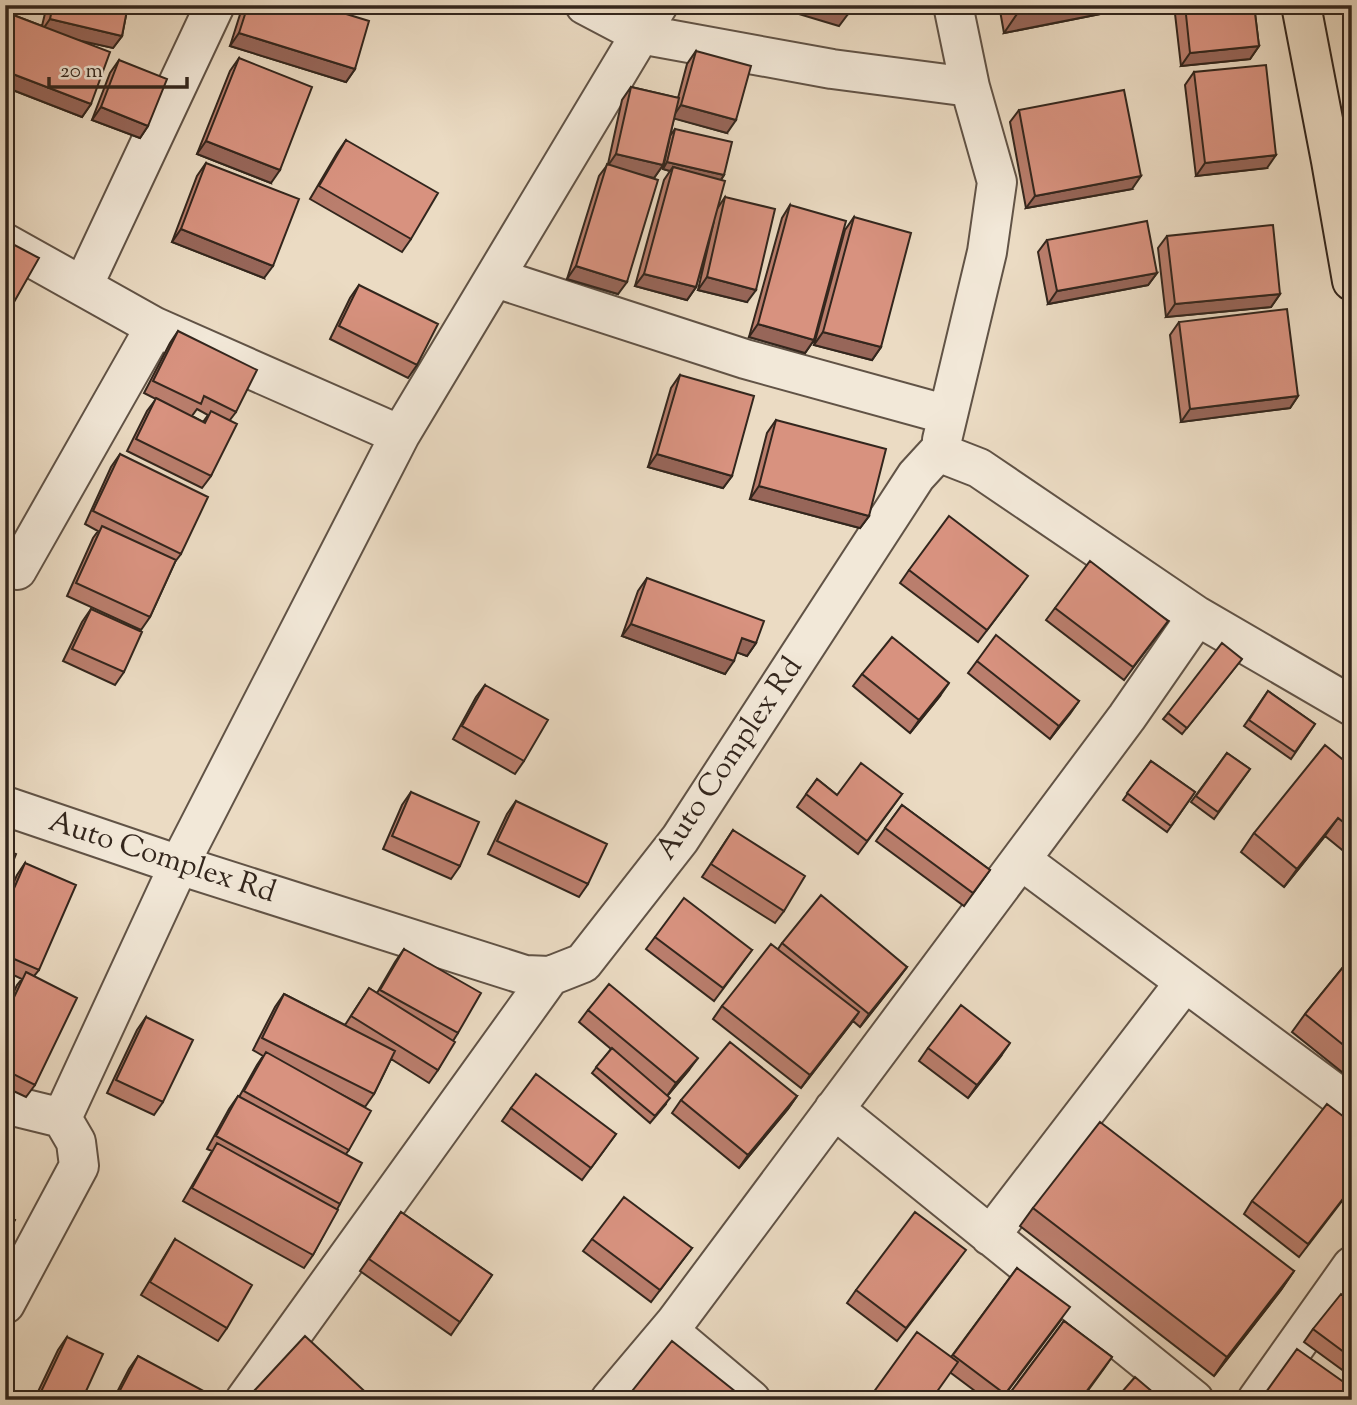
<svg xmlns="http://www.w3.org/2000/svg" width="1357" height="1405" viewBox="0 0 1357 1405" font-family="'Sorts Mill Goudy',serif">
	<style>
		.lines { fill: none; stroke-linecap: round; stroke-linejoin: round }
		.minor-casing { stroke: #615346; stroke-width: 42 }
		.major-casing { stroke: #33261d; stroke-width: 42 }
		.minor { stroke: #f2e8d8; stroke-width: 38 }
		.major { stroke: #ebdbc3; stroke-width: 38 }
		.wall { fill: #ba7e6d; stroke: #33261d; stroke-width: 2; fill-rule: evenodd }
		.shaded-wall { fill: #976659; stroke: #33261d; stroke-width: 2 }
		.building { fill: #d8927f; stroke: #33261d; stroke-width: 2 }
		.labels { text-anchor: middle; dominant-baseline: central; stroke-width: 5; stroke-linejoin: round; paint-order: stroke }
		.street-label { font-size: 30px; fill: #33261d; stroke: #f2e8d8 }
	</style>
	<rect width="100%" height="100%" fill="#ebdbc3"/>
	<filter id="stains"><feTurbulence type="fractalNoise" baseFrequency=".00286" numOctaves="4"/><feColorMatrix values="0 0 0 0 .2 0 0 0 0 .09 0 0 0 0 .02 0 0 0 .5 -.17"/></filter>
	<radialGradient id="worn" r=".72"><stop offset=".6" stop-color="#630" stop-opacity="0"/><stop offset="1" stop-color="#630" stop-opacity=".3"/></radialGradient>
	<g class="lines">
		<g class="minor-casing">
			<path id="minor" d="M585 5 640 34 832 69 970 87
				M5 243 155 327 400 435
				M496 278 745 359 948 415
				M83 286 215 5
				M942 440 987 252 997 182 970 87 953 5
				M17 570 155 327
				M5 806 179 865 525 975 550 976 583 963 680 839 916 476 938 452 979 468 1197 616 1352 706
				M1021 860 1352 1106
				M5 1104 62 1118 76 1142 79 1166 5 1304
				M834 1109 1194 1400
				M62 1118 179 865 400 435 658 5
				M990 1236 1185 982
				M669 1331 751 1400
				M245 1400 550 976
				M610 1400 675 1323 1127 717 1197 616
				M1257 1400 1352 1266"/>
		</g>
		<g class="major-casing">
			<path id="major" d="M1301 5 1331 161 1352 281"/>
		</g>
		<use href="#minor" class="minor"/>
		<use href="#major" class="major"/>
	</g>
	<path class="wall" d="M47 5H128L122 36 113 48 82 41 91 104 82 117 5 87V17L8 13 42 26Z
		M243 5H317L355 69 346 82 230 46Z
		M999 5H1107L1100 14 1004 33Z
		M1174 5H1254L1259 46 1250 59 1181 66Z
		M696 51 727 133 674 118 663 165 654 178 618 294 567 279 599 176 608 164 622 100 631 87 678 98 687 64Z
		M239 58 271 183 197 154 230 71Z
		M119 60 148 126 140 138 92 120 110 73Z
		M1194 72 1267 168 1196 176 1185 85Z
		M1019 110 1132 189 1026 208 1010 122Z
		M675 129 724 175 721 180 717 209 725 197 747 302 698 290 714 221 696 287 687 300 635 286 664 180 670 171 663 169 670 136Z
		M346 140 411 239 402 252 310 199 337 153Z
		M206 163 264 278 172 242 197 176Z
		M790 205 814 340 805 353 749 337 782 218Z
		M854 217 881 347 872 360 814 345 845 230Z
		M1167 236 1280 294 1271 307 1166 317 1158 248Z
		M1047 240 1157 273 1148 285 1048 304 1038 252Z
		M359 285 417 365 408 378 330 339 350 298Z
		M1179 322 1298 396 1290 408 1181 422 1170 335Z
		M178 331 236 412 230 420 211 476 202 488 127 451 147 411 156 399 144 393 170 343ZM197 409 208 415 203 422 192 416Z
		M680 375 732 476 723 488 648 467 671 388Z
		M776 420 869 516 860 528 750 499 767 433Z
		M120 454 181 554 175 562 150 617 141 630 67 596 93 538 98 531 85 524 111 467Z
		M909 570 1019 588 978 642 900 583Z
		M647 578 756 643 747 656 737 652 725 674 622 636 638 591Z
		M1055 608 1168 621 1124 680 1046 620Z
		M91 609 124 672 115 685 63 661 82 622Z
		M1242 659 1182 734 1163 719 1168 713Z
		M977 661 1079 701 1050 739 968 673Z
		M862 674 940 696 910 733 853 686Z
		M485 685 524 761 515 774 453 739 476 697Z
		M1268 691 1315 724 1291 759 1244 726Z
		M1227 753 1250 769 1214 819 1191 802Z
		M1151 761 1195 792 1167 832 1123 800Z
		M1352 767V858L1325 836 1284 887 1241 852 1254 833Z
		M817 779 837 795 902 794 858 854 797 807Z
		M411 792 460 866 451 879 383 849 402 805Z
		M516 801 588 884 579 897 488 854 507 814Z
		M902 805 990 870 964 906 876 841Z
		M733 830 784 911 775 923 702 877Z
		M25 863 39 970 34 976 35 1085 26 1097 5 1087V1011L17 985 22 979 5 971V902L17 875Z
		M655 937 752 950 714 1001 646 949Z
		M782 943 907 967 898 979 860 1027 853 1021 801 1088 713 1019 722 1006 778 949Z
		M404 949 458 1033 453 1041 438 1070 429 1083 391 1059 374 1094 365 1107 342 1095 349 1150 346 1154 340 1204 313 1255 304 1268 183 1201 212 1151 207 1149 229 1109 238 1096 239 1097 257 1065 263 1056 253 1050 275 1007 284 994 345 1025 369 988 377 993 395 962Z
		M1352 956V1080L1292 1032 1305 1014Z
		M588 1010 689 1070 668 1095 666 1104 650 1123 592 1073 611 1049 579 1022Z
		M146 1017 163 1102 154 1115 107 1093 137 1030Z
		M928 1048 1001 1056 968 1098 919 1061Z
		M797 1096 788 1109 739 1168 672 1113 681 1100Z
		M511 1108 616 1134 582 1180 502 1121Z
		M1352 1123V1188L1299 1257 1244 1214 1252 1201Z
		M1033 1208 1294 1271 1281 1290 1214 1376 1020 1226Z
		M401 1212 492 1275 451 1335 360 1271Z
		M175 1239 227 1328 218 1341 141 1295 167 1252Z
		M592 1239 692 1248 651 1302 583 1251Z
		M957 1262 897 1341 847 1303 856 1290Z
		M1017 1268 1061 1320 1001 1400H987L951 1373V1357Z
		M1352 1302V1377L1304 1342 1313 1329Z
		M1064 1321 1112 1357 1103 1370 1081 1400H1005Z
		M67 1337 82 1400H34L58 1350Z
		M138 1356 213 1400H113L129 1369Z
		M253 1392 374 1400H248Z"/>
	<path class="shaded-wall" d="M785 5H820L848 14 839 26 782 9Z
		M1064 5H1107L1100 14 1004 33 1017 14Z
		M50 19 122 36 113 48 41 32Z
		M239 33 355 69 346 82 230 46Z
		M1259 46 1250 59 1181 66 1190 53Z
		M5 71 91 104 82 117 5 87Z
		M681 105 736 120 727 133 672 118Z
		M101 107 148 126 140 138 92 120Z
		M206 141 280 170 271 183 197 154Z
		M616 154 663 165 654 178 607 167Z
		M1276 155 1267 168 1196 176 1205 163Z
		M667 162 724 175 720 181 673 167 670 171 663 169Z
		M1141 176 1132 189 1026 208 1035 196Z
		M181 229 273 266 264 278 172 242Z
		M576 266 627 282 618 294 567 279Z
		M1157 273 1148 285 1048 304 1057 291Z
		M644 274 696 287 687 300 635 286Z
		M707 277 756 290 747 302 698 290Z
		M1280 294 1271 307 1166 317 1175 304Z
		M758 324 814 340 805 353 749 337Z
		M823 332 881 347 872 360 814 345Z
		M1298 396 1290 408 1181 422 1190 409Z
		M657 454 732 476 723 488 648 467Z
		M759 486 869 516 860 528 750 499Z
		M631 624 734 661 725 674 622 636Z
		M742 638 756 643 747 656 733 651Z
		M949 683 940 696 910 733 919 720Z
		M1079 701 1070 714 1050 739 1059 726Z
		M1338 818 1325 836 1284 887 1297 869Z
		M907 967 898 979 860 1027 869 1014Z
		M859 1012 850 1025 801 1088 810 1075Z
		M1010 1043 1001 1056 968 1098 977 1085Z
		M698 1058 689 1070 667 1096 676 1083Z
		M797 1096 788 1109 739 1168 748 1155Z
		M1294 1271 1281 1290 1214 1376 1227 1357Z"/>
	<path class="building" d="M53 5H128L122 36 50 19Z
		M248 5H317L369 21 355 69 239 33Z
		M820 5H850L848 14Z
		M1015 5H1064L1017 14Z
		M1185 5H1254L1259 46 1190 53Z
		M8 13 110 52 91 104 5 71V21Z
		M696 51 751 66 736 120 681 105Z
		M239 58 312 87 280 170 206 141Z
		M119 60 167 79 148 126 101 107Z
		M1266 65 1276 155 1205 163 1194 72Z
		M631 87 679 98 663 165 616 154Z
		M1124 90 1141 176 1035 196 1019 110Z
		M675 129 732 142 724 175 667 162Z
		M346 140 438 193 411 239 319 186Z
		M206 163 299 199 273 266 181 229Z
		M607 164 658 180 627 282 576 266Z
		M673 167 725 181 696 287 644 274Z
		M725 197 775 209 756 290 707 277Z
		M790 205 846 221 814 340 758 324Z
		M854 217 911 233 881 347 823 332Z
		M1147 221 1157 273 1057 291 1047 240Z
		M1273 225 1280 294 1175 304 1167 236Z
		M5 240 39 258 5 318Z
		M359 285 438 324 417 365 339 326Z
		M1287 309 1298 396 1190 409 1179 322Z
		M178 331 257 370 236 412 204 396 201 404 153 381Z
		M680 375 754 396 732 476 657 454Z
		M156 398 205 423 211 411 237 424 211 476 136 439Z
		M776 420 886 449 869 516 759 486Z
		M120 454 208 497 181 554 93 511Z
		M949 516 1028 576 987 630 909 570Z
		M102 526 176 560 150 617 76 583Z
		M1090 561 1168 621 1133 667 1055 608Z
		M647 578 764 621 756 643 742 638 734 661 631 624Z
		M91 609 142 632 124 672 72 649Z
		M996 635 1079 701 1059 726 977 661Z
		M892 637 949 683 919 720 862 674Z
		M1222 643 1242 659 1187 728 1168 713Z
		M485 685 548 720 524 761 462 726Z
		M1268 691 1315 724 1295 752 1249 720Z
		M1325 745 1352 767V829L1338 818 1297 869 1254 833Z
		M1227 753 1250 769 1218 812 1196 796Z
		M1151 761 1195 792 1171 826 1127 793Z
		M861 763 902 794 867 841 806 794 817 779 837 795Z
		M411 792 479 822 460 866 392 836Z
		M516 801 607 844 588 884 497 841Z
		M902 805 990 870 973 893 885 828Z
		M733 830 805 876 784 911 711 864Z
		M5 850 16 854 6 879H5Z
		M25 863 76 885 39 970 5 955V909Z
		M821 895 907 967 869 1014 782 943Z
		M684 898 752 950 723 988 655 937Z
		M771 944 859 1012 810 1075 722 1006Z
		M404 949 481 993 458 1033 380 990Z
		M1352 956V1052L1305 1014Z
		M26 972 77 998 35 1085 5 1070V1016Z
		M609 984 698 1058 676 1083 588 1010Z
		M369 988 455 1042 438 1070 351 1016Z
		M284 994 395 1051 374 1094 262 1038Z
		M961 1005 1010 1043 977 1085 928 1048Z
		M146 1017 193 1040 163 1102 116 1080Z
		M730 1042 797 1096 748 1155 681 1100Z
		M612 1048 670 1098 655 1116 596 1067Z
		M266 1052 371 1111 349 1150 244 1091Z
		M536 1074 616 1134 591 1168 511 1108Z
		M238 1096 362 1163 340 1204 216 1136Z
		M1327 1104 1352 1123V1187L1308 1244 1252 1201Z
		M1100 1122 1294 1271 1227 1357 1033 1208Z
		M217 1143 338 1210 313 1255 192 1188Z
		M624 1197 692 1248 660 1290 592 1239Z
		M401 1212 492 1275 460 1322 369 1259Z
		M915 1212 966 1250 906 1328 856 1290Z
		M5 1215 15 1220 5 1238Z
		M175 1239 252 1285 227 1328 150 1282Z
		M1017 1268 1070 1307 1005 1394 953 1355Z
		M1341 1294 1352 1302V1358L1313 1329Z
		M1064 1321 1112 1357 1080 1400H1019L1010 1393Z
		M917 1332 958 1362 931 1400H868Z
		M305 1336 374 1400H261L253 1392Z
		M67 1337 103 1354 82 1400H37Z
		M672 1341 746 1400H625Z
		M1297 1349 1352 1388V1400L1261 1399Z
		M138 1356 215 1397 213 1400H124L117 1396Z
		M1135 1377 1162 1400H1115Z
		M5 1395 16 1400H5Z"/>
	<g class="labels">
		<g class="street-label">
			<text transform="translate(730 759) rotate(-56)">Auto Complex Rd</text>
			<text transform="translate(162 858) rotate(18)">Auto Complex Rd</text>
		</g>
	</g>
	<rect width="1357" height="1405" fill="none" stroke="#ebdbc3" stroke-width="28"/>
	<rect x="7" y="7" width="1343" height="1391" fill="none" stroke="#33261d" stroke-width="3.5"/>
	<rect x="14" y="14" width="1329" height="1377" fill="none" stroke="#33261d" stroke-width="2"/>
	<path d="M49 77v10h138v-10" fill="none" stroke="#33261d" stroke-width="3.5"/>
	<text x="60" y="77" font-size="21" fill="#33261d" stroke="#f2e8d8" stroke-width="5" paint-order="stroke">20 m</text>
	<rect width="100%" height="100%" filter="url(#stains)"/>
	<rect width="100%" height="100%" fill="url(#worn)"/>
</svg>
